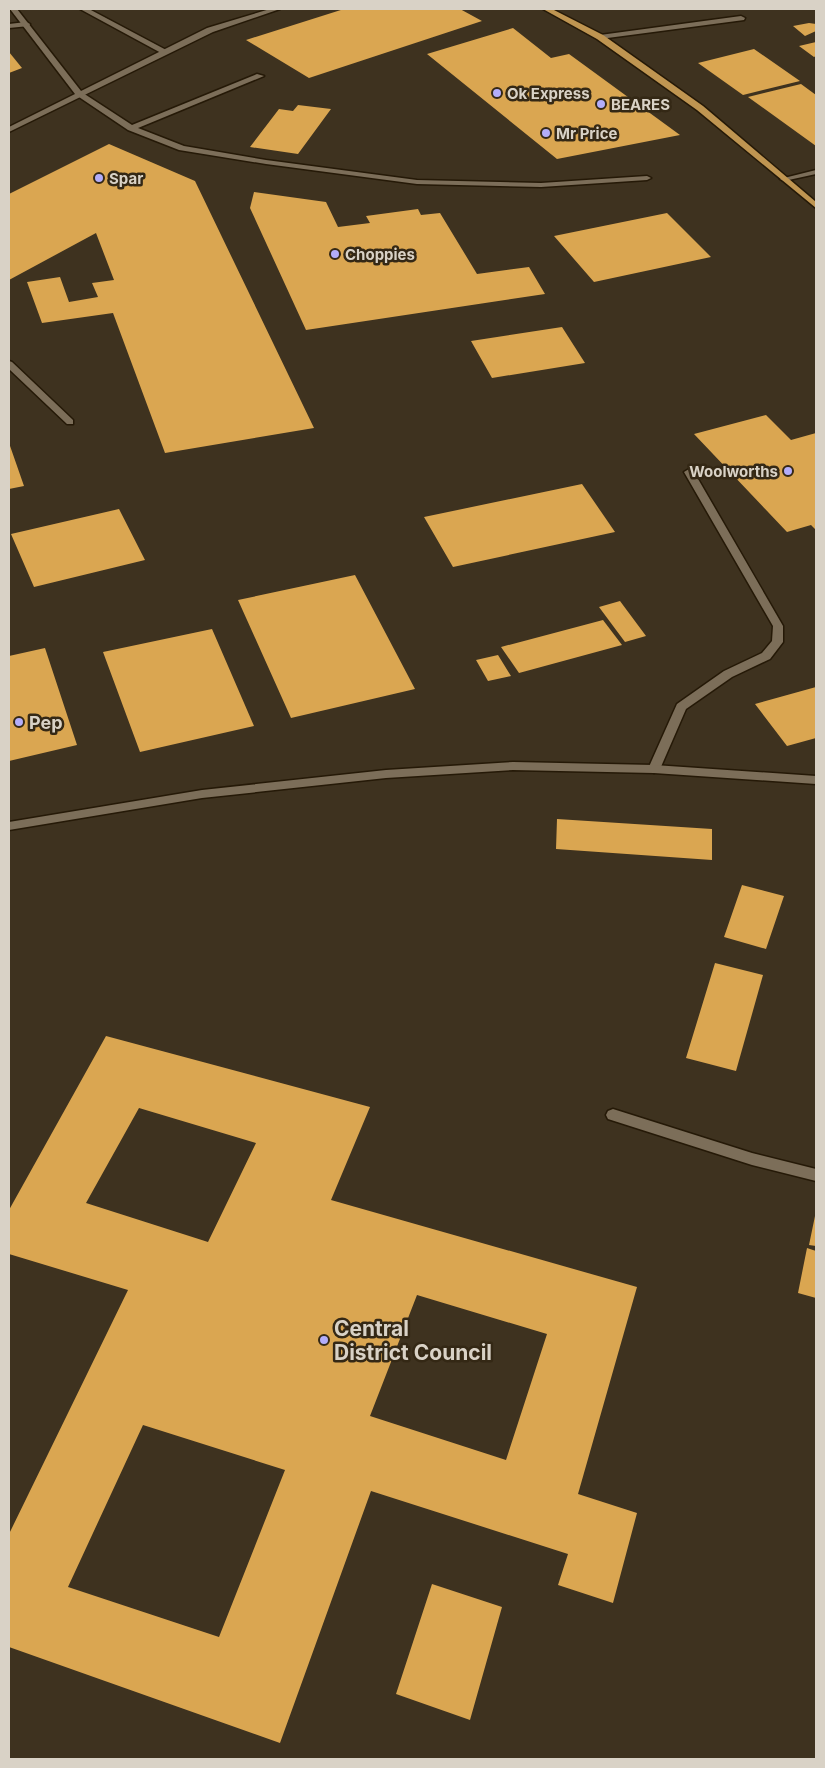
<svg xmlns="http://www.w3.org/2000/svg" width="825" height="1768" viewBox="0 0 825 1768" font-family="Inter,sans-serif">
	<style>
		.building { fill: #daa651; fill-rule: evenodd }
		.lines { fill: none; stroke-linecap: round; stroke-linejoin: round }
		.service-casing { stroke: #251907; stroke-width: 3 }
		.minor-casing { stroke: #251907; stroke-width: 3 }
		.primary-casing { stroke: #251907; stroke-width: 3 }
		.service { fill: #7c6e59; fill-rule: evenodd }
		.minor { fill: #7c6e59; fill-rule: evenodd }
		.primary { fill: #bf9551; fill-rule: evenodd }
		.poi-dot { fill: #b3adf9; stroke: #342815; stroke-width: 2 }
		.labels { text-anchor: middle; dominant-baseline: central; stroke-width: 5; stroke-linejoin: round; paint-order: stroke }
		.far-poi-label { font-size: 15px; font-weight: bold; fill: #d9d2c6; stroke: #342815; text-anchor: start }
		.poi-label { font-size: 18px; font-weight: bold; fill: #d9d2c6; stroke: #342815; text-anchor: start }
		.near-poi-label { font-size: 21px; font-weight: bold; fill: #d9d2c6; stroke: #342815; text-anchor: start }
	</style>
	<rect width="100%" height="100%" fill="#3e321f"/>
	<path class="building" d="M344 9H460L482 21 309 78 246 40Z
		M809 23 816 24V31L805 36 793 26Z
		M513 28 551 58 569 54 680 135 557 159 427 54Z
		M816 42V56L814 57 799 46Z
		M754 49 800 81 743 95 698 63Z
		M9 52 22 68 9 73Z
		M801 84 816 95V146L748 97Z
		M298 105 331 109 298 154 250 147 279 109 293 111Z
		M109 144 195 181 314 428 165 453 113 313 42 323 27 282 60 277 69 302 98 297 92 283 114 280 96 233 9 280V194Z
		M254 192 326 202 338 227 370 223 366 216 418 209 421 215 440 213 477 274 529 267 545 294 306 330 250 208Z
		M667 213 711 257 594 282 554 236Z
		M562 327 585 363 492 378 471 341Z
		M766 415 791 440 816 433V530L811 525 787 532 694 434Z
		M9 443 24 486 9 489Z
		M582 484 615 532 453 567 424 517Z
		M119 509 145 560 34 587 11 534Z
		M355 575 415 689 291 718 238 600Z
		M620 601 646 636 625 642 599 607Z
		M603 620 622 645 519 673 501 647Z
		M212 629 254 726 140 752 103 652Z
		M45 648 77 745 9 761V656Z
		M498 655 511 676 488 681 476 660Z
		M816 687V738L787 746 755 704Z
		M557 819 712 829V860L556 849Z
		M742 885 784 896 766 949 724 937Z
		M715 963 763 975 736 1071 686 1058Z
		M106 1036 370 1107 331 1200 637 1287 578 1494 637 1513 613 1603 558 1585 568 1554 371 1491 280 1743 9 1647V1534L128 1290 9 1254V1210ZM139 1108 256 1143 208 1242 86 1203ZM417 1295 547 1334 506 1460 370 1416ZM143 1425 285 1470 219 1637 68 1587Z
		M815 1216 816 1217V1246L809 1245Z
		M807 1248 816 1251V1298L798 1293Z
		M432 1584 502 1607 470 1720 396 1694Z"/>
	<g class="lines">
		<g class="service-casing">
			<path id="service" d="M80 9H89L170 52 163 54Z
				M741 16 745 18 744 20 600 39 596 37 600 35Z
				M26 22 30 24 29 26 9 28V24Z
				M257 74 264 76 138 128 184 146 266 160 417 180 541 183 647 176 651 178 647 180 541 187 417 184 266 164 179 150 128 130 76 95 83 93 132 125Z
				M816 170V174L784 181 780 179Z
				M9 361 12 362 73 420V424H67L9 369Z
				M689 469 694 472 783 626V642L770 659 732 677 686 709 660 769 654 773 648 769 677 704 724 671 762 653 772 641 773 626 684 472Z
				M613 1109 752 1153 816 1169V1181L752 1165 608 1119 606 1115 608 1111Z"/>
		</g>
		<g class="minor-casing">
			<path id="minor" d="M10 9H17L81 91 207 28 270 9H280L213 32 9 132V127L75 94Z
				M513 762 654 765 816 776V784L654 773 513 770 386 778 202 798 9 830V822L202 790 386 770Z"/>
		</g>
		<g class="primary-casing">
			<path id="primary" d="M543 9H552L603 35 703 106 816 202V208L697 110 597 39Z"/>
		</g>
		<use href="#service" class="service"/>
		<use href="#minor" class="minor"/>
		<use href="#primary" class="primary"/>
	</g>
	<g class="poi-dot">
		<circle cx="497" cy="93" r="5"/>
		<circle cx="601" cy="104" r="5"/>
		<circle cx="546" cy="133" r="5"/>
		<circle cx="99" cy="178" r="5"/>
		<circle cx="335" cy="254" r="5"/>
		<circle cx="788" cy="471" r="5"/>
		<circle cx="19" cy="722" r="5"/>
		<circle cx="324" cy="1340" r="5"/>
	</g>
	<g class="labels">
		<g class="far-poi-label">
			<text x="507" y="93">Ok Express</text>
			<text x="611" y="104">BEARES</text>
			<text x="556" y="133">Mr Price</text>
			<text x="109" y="178">Spar</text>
			<text x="345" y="254">Choppies</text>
			<text x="778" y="471" text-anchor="end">Woolworths</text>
		</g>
		<g class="poi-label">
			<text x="29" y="722">Pep</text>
		</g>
		<g class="near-poi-label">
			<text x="334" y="1328">Central<tspan x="334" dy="24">District Council</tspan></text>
		</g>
	</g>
	<rect width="825" height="1768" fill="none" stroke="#d9d2c6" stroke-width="20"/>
</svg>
